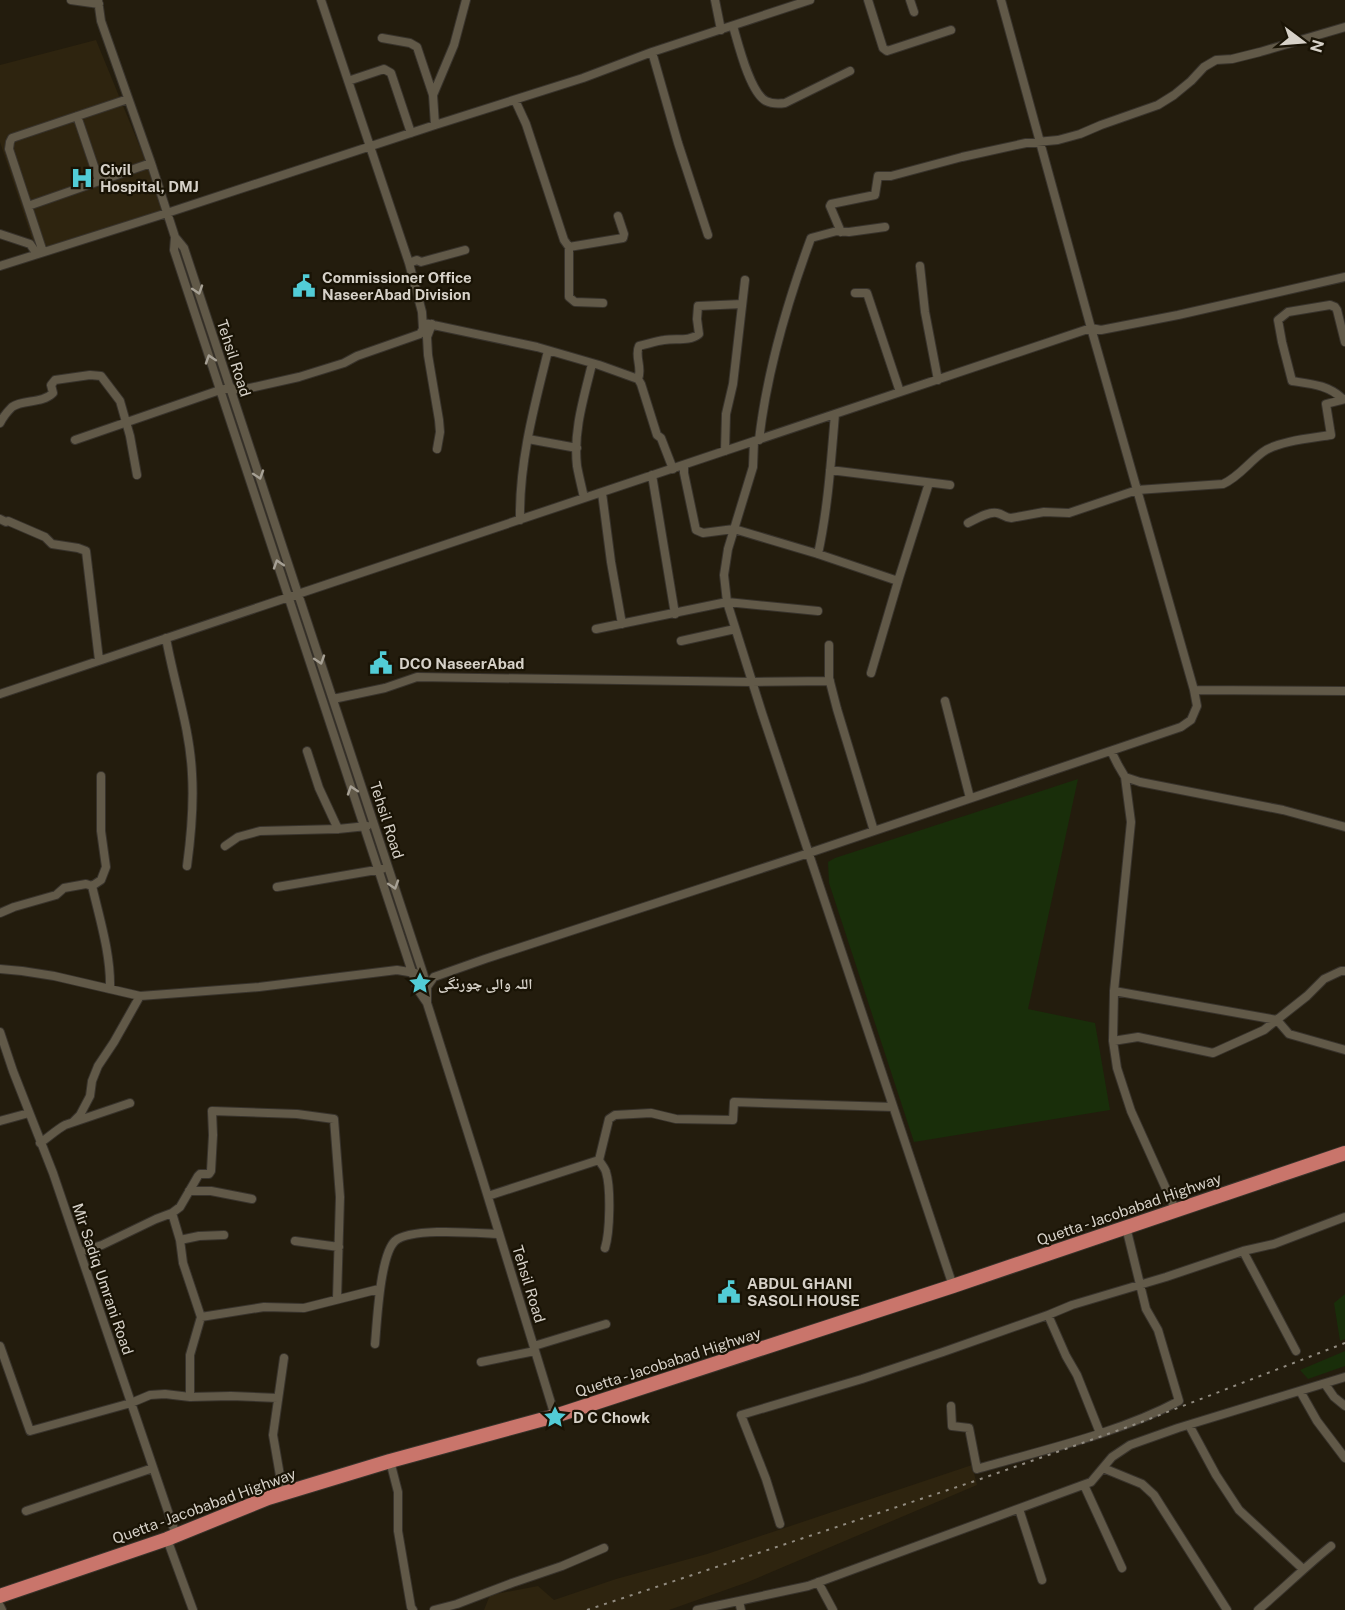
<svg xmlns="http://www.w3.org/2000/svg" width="1345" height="1610" viewBox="0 0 1345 1610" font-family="'Public Sans','Noto Naskh Arabic',sans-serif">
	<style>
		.built { fill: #2e240f }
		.green { fill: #192e0a }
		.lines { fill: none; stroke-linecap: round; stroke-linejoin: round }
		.street-casing { stroke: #38332c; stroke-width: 10 }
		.highway-casing { stroke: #38332c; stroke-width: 16 }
		.street { stroke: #615948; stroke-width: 8 }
		.highway { stroke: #c9756b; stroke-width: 14 }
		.rail { stroke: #918b80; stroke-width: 2; stroke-dasharray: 3 6; stroke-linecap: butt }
		.oneway { stroke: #a7a195 }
		.labels { text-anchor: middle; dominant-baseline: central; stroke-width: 4.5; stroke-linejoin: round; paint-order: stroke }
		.poi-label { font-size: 15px; font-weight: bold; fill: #d6d1c8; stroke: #191305; text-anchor: start }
		.street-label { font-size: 15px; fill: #d6d1c8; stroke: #191305 }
	</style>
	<rect width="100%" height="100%" fill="#231c0d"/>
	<path class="built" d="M96 40 167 213 37 254 0 142V65Z
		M972 1465 977 1485 748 1582 669 1610H484L490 1595 538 1586 554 1600 616 1579 707 1554Z"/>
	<path class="green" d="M1078 779 1028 1009 1095 1023 1110 1110 914 1142 829 883 828 862 835 858Z
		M1345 1294V1339L1340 1341 1334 1303Z
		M1345 1351V1366L1308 1379 1300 1370Z"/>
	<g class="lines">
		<g class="street-casing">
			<path id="street" d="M71 0 99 4
				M98 0 101 21 151 163 175 237 174 250 418 990 427 1003
				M715 0 721 30
				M868 0 883 48 887 51 951 30
				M910 0 914 12
				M733 26C738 43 750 93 766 101 772 104 778 104 785 103L850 71
				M382 38 410 43 417 47 433 95 435 125
				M652 52 678 143 708 235
				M348 81 384 69 391 73 411 133
				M433 95 454 45 466 0
				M515 100 526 124 564 240 569 247V297L575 302 603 303
				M77 116 99 181
				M28 206 151 163
				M841 232 830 206 831 204 875 195 878 176H891L962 157 1026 143 1058 140 1080 134 1101 125 1158 105 1174 95 1191 81 1204 67 1216 60 1232 59 1260 52 1345 27
				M0 234 30 244 37 254
				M175 237 184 248 423 973 427 987V1003L480 1171 555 1416
				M569 247 623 238 624 234 618 216
				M43 252 9 149 10 142 12 138 128 99
				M409 263 417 260 421 262 465 250
				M0 266 167 213 435 125 583 78 652 52 810 0
				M920 266 925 312 938 380
				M855 293H867L900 392
				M424 323 537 347 599 365 638 379 641 384 657 435 661 438 673 469
				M432 324 427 337 428 355 439 420 440 432 437 449
				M638 379C643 368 634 356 639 346 648 344 656 341 664 340 676 338 689 342 699 334L697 319 698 306 742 304
				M1343 399C1328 385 1312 384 1292 381L1282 342 1278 320 1288 312 1330 305 1335 307 1337 310 1345 342
				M0 423C3 417 8 411 12 407 23 399 42 404 53 393L51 385 55 380 90 375 101 376 120 401 130 436 137 475
				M528 439 577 448
				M75 440 220 390 230 388 241 390 299 377 344 363 357 356 420 334 423 329 422 312 409 263 321 0
				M759 440C767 371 787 303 811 238L837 231 849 232 885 227
				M754 441 753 467 728 549 724 575 727 602 762 713 953 1286
				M725 451 726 414 733 384 745 280
				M684 465V473L696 530 703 533 734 529 818 554 895 580 899 578 929 483
				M830 470 950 485
				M652 475 675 614
				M602 493 611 562 622 624
				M584 498C582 488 579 477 577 466 573 431 584 397 592 364
				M0 519 6 522 8 521 45 537 52 544 78 548 86 551 99 660
				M520 520C519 462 534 407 548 351
				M968 523C976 519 989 511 997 513 1003 514 1005 518 1011 518L1044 512 1069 513 1137 490 1223 484C1239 477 1249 462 1263 452 1278 441 1312 438 1331 435L1326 404 1345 399
				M818 554C828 508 831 461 835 414
				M596 629 727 602 818 611
				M166 638C174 683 190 728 192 774 194 805 191 836 187 866
				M681 641 735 629
				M829 645V678L837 709 874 831
				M871 673 899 578
				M1194 690 1345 691
				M0 694 1091 328 1101 330 1178 315 1345 277
				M333 699 385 688 417 677 752 682 830 681
				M945 701 970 798
				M307 751 319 788 338 829
				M1111 751 1118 765 1125 777 1140 782 1283 810 1345 827
				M225 846 238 837 260 831 338 829 367 826
				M92 886 101 880 106 867 101 831V776
				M277 887 382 869
				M0 913 14 907 56 895 64 888 86 884 92 886C100 920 111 955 110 989
				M0 969 22 971 54 976 140 996 259 987 397 970 415 973
				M418 990 427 987 434 977 485 959 809 853 1181 727 1191 720 1197 706 1194 690 1091 328 1001 0
				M1114 991 1277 1020 1289 1034 1345 1050
				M0 1032 13 1071 53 1173 176 1535
				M1113 1041 1114 991 1131 822 1125 777
				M0 1121 29 1113
				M73 1122 80 1115 90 1096 92 1081 98 1066 114 1042 140 996
				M40 1143C49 1137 56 1130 65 1125L130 1103
				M599 1160C601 1164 605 1168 606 1172 611 1188 610 1232 605 1248
				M189 1191H211L252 1199
				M488 1196 599 1160 609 1119 615 1115 651 1113 676 1119 733 1120 734 1102 893 1107
				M1176 1211 1131 1111 1117 1068 1113 1041 1138 1037 1213 1053 1264 1030 1307 996 1324 979 1341 971H1345
				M172 1213 180 1240 183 1263 201 1317 190 1355V1397
				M180 1240 199 1236 224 1235
				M295 1241 339 1247
				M1243 1251 1296 1351
				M80 1252 102 1245 156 1219 172 1213 180 1207 198 1176 200 1174H209L211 1171 213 1135 212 1111 297 1114 334 1119 340 1197 337 1299
				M1048 1315 1066 1356 1077 1375 1100 1433
				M201 1317 264 1307 304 1308 379 1289
				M375 1344C377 1322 380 1255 395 1241 411 1227 477 1233 499 1234
				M0 1346 30 1431 131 1403 150 1395 165 1394 190 1397 231 1396 278 1398
				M534 1346 606 1324
				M481 1362 535 1351
				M1325 1384 1334 1397 1345 1406
				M1300 1391 1317 1421 1345 1458
				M951 1406 952 1426 969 1428 977 1469C1043 1450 1119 1433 1179 1401L1158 1330 1146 1309 1126 1227
				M1189 1425 1216 1475 1239 1510 1303 1569
				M390 1461 398 1492V1531L411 1607 413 1610
				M1103 1468 1142 1484 1154 1495 1227 1610
				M1084 1485 1122 1568
				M283 1493 273 1435 284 1358
				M1019 1509 1042 1580
				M26 1511 153 1468
				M780 1524 766 1479 741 1415 862 1379 943 1352 1048 1315 1072 1305 1166 1277 1243 1251 1274 1244 1345 1217
				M167 1539 193 1610
				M818 1582 833 1610
				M739 1601 741 1610
				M0 1606 2 1610
				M434 1610 457 1604 512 1583 562 1566 604 1548
				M697 1610 808 1586 1091 1482 1112 1457 1130 1445 1178 1428 1345 1377
				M1258 1610C1283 1589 1306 1566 1331 1546"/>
		</g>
		<g class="highway-casing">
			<path id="highway" d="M0 1596 167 1539 268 1498 390 1461 555 1416 953 1286 1345 1153"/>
		</g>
		<use href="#street" class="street"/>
		<use href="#highway" class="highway"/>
		<path class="rail" d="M587 1610 972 1482 1139 1423 1345 1343"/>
	</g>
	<defs><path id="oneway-chevron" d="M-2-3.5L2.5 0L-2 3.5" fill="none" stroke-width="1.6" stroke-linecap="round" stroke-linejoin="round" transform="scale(1.5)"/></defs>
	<g class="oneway">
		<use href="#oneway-chevron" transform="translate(198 290) rotate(72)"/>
		<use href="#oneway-chevron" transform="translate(210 359) rotate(-108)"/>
		<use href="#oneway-chevron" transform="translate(259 475) rotate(72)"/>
		<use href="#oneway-chevron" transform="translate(278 564) rotate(-108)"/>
		<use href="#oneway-chevron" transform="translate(320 660) rotate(72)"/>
		<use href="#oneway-chevron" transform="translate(352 790) rotate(-108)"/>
		<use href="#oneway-chevron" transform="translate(394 885) rotate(72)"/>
	</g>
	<defs>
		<g id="hospital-bare" transform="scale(1.8)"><path d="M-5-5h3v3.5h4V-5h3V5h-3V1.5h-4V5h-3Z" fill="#52ccd6" stroke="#191305" stroke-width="2.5" paint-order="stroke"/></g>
		<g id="civic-bare" transform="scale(1.8)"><path d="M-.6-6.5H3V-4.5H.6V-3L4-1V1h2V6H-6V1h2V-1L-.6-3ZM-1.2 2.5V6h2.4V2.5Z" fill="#52ccd6" stroke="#191305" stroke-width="2.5" paint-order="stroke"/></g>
		<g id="sight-bare" transform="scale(1.8)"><path d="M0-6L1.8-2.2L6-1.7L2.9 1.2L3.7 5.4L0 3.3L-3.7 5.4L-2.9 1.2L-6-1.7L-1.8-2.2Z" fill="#52ccd6" stroke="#191305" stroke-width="2.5" paint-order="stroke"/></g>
	</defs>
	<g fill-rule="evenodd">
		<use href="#hospital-bare" x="82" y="178"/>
		<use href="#civic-bare" x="304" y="286"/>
		<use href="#civic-bare" x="381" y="663"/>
		<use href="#sight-bare" x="420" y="983"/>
		<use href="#civic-bare" x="729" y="1292"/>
		<use href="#sight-bare" x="555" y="1417"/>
	</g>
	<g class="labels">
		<g class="poi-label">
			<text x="100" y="169">Civil<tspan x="100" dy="17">Hospital, DMJ</tspan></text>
			<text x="322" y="277">Commissioner Office<tspan x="322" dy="17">NaseerAbad Division</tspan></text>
			<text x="399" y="663">DCO NaseerAbad</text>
			<text x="438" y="983">اللہ والی چورنگی</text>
			<text x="747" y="1283">ABDUL GHANI<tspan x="747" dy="17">SASOLI HOUSE</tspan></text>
			<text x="573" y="1417">D C Chowk</text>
		</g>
		<g class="street-label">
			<text transform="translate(234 358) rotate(72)">Tehsil Road</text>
			<text transform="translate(387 820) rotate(72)">Tehsil Road</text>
			<text transform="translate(1129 1209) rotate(-19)">Quetta - Jacobabad Highway</text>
			<text transform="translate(103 1279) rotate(71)">Mir Sadiq Umrani Road</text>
			<text transform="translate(529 1284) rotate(73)">Tehsil Road</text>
			<text transform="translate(668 1362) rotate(-18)">Quetta - Jacobabad Highway</text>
			<text transform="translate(204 1506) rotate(-20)">Quetta - Jacobabad Highway</text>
		</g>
	</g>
	<g transform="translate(1303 42) rotate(106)" stroke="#191305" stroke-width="4.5" paint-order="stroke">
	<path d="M0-4.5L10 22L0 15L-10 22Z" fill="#d6d1c8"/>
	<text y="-9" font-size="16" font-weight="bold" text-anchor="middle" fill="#d6d1c8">N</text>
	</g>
</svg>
